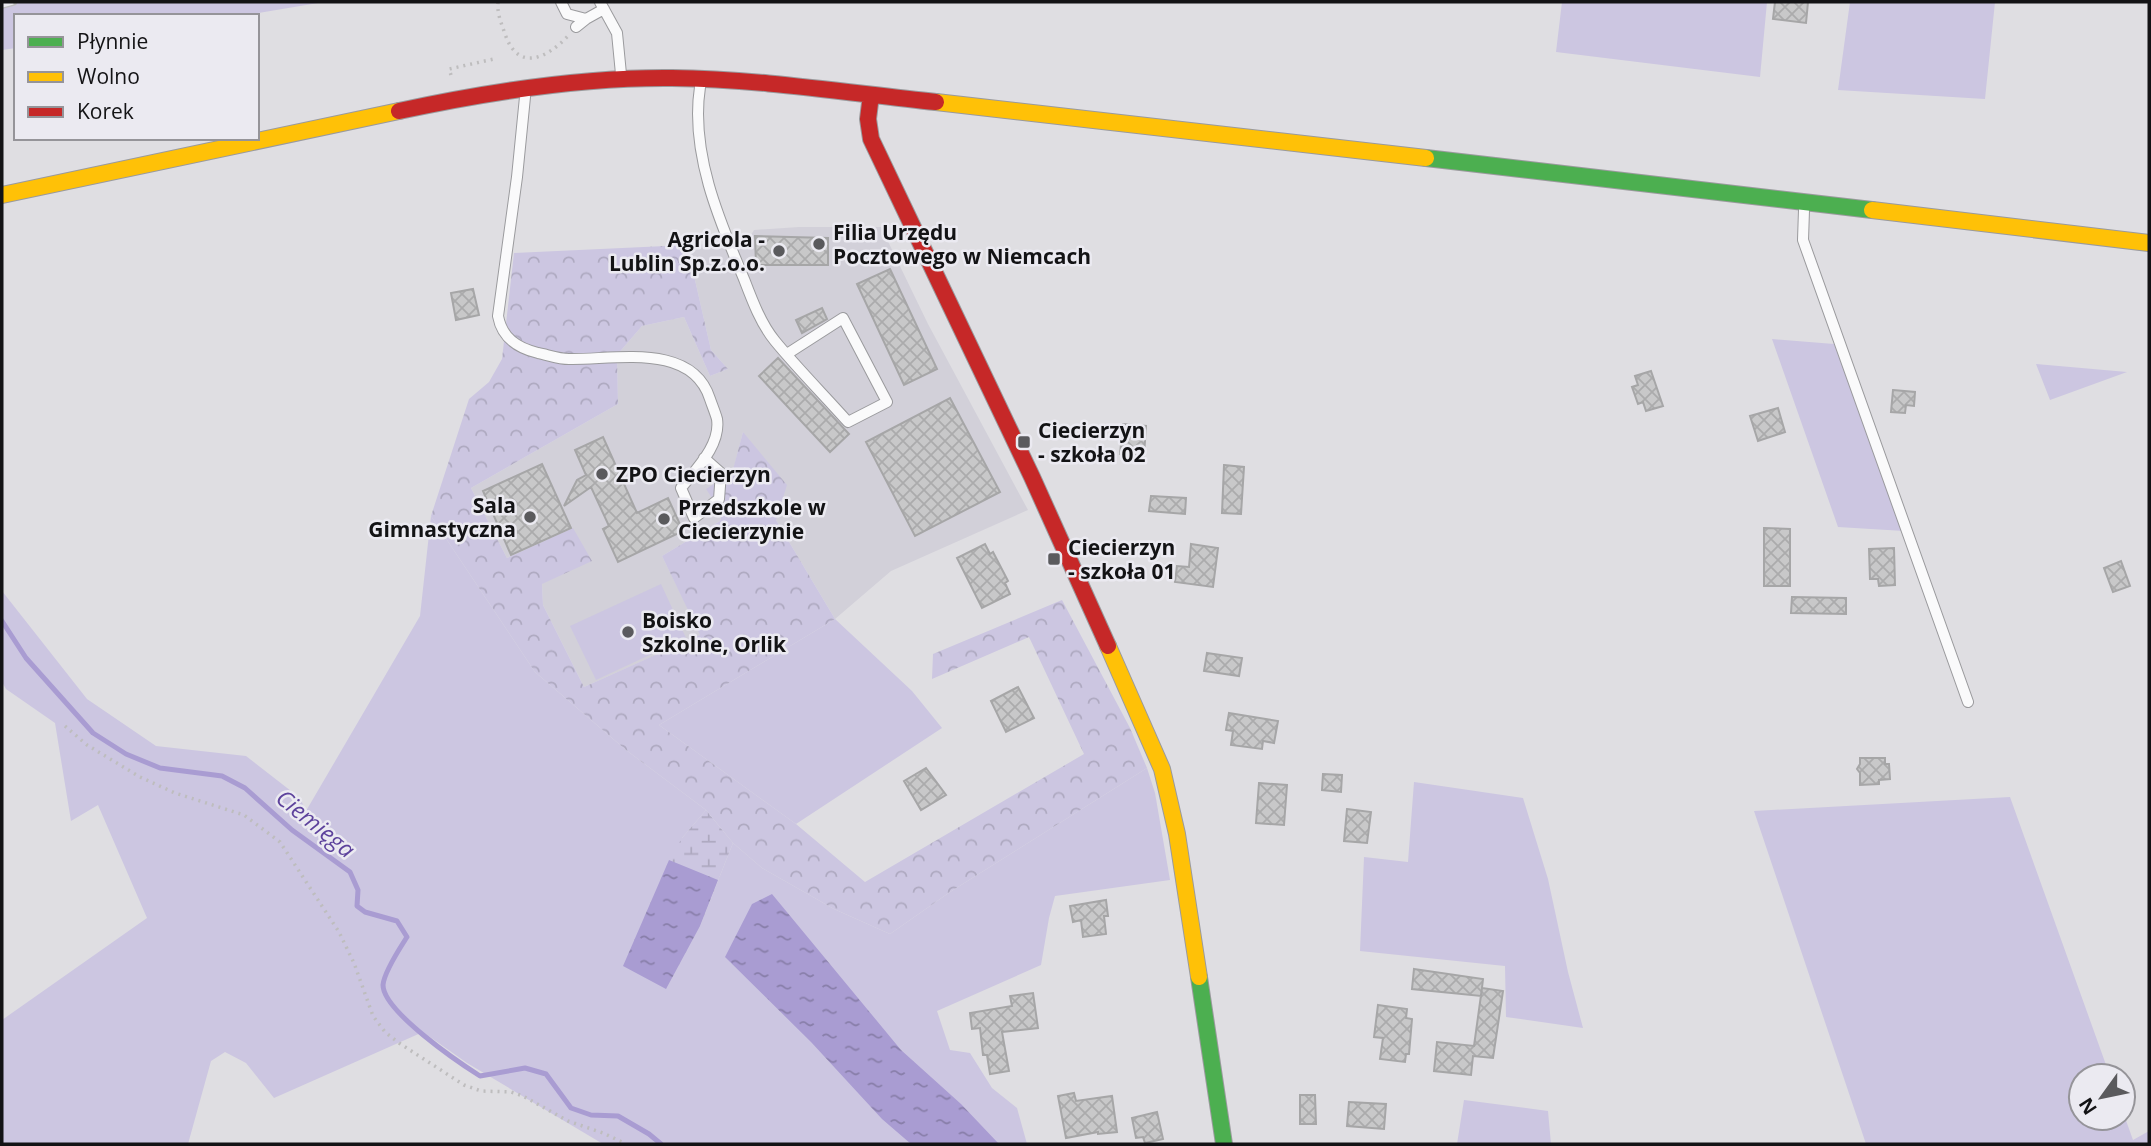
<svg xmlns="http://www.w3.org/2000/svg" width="2151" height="1146" viewBox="0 0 2151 1146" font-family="'Open Sans',sans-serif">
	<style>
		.built { fill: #d2d0d9 }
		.green { fill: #ccc6e1 }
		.wetland { fill: url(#wetland-marsh) }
		.park { fill: url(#park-crowns) }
		.water { fill: url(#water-ripples) }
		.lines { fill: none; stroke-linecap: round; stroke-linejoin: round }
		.stream { stroke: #a99cd2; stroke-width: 5 }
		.building { fill: url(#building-cross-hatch); stroke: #a6a6a7; stroke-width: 2 }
		.lane-casing { stroke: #9a9a9d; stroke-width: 12 }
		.fast-casing { stroke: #9a9a9d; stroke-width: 18 }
		.slow-casing { stroke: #9a9a9d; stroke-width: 18 }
		.jam-casing { stroke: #9a9a9d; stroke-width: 18 }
		.path { stroke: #bebdbe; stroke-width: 3.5; stroke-dasharray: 2 5; stroke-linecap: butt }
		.lane { stroke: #fafafb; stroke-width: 10 }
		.fast { stroke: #4caf50; stroke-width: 16 }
		.slow { stroke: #ffc107; stroke-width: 16 }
		.jam { stroke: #c62828; stroke-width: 16 }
		.rail-casing { stroke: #bebebf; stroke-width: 8 }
		.rail { stroke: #ebeaf1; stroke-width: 5; stroke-dasharray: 16; stroke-linecap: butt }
		.poi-dot { fill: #5a5a5d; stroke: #ebeaf1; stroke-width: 2.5 }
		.labels { text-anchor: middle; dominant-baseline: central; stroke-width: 5; stroke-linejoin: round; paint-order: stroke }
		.poi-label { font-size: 21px; font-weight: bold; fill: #131315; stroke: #ebeaf1; text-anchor: start }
		.water-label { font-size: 23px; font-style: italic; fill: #5d429c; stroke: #ebeaf1 }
	</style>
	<defs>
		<pattern id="wetland-marsh" width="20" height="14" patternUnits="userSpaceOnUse" patternTransform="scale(1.75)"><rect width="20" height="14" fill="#ccc6e1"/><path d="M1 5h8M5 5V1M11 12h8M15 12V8" fill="none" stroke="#aea9c0"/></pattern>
		<pattern id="park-crowns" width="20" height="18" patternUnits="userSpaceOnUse" patternTransform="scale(1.75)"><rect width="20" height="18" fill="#ccc6e1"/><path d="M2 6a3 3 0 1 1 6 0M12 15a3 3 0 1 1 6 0" fill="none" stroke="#aea9c0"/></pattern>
		<pattern id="water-ripples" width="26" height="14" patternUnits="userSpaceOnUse" patternTransform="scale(1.75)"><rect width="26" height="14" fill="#a99cd2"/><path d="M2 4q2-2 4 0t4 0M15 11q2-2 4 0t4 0" fill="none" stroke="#887ea9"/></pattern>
		<pattern id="building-cross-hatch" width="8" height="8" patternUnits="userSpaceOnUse" patternTransform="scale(1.75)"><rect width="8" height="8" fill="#c8c8c9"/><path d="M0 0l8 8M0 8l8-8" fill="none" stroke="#ababac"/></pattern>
	</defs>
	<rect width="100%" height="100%" fill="#dfdee2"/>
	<path class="built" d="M799 227H881L928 324 1028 510 891 571 835 619 776 520 743 432 720 521 662 556 701 635 584 687 543 605 542 584 573 528 507 558 471 488 618 404 617 355 642 326 684 317 710 376 728 369 711 350 687 245 746 243 754 230Z"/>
	<path class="green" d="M2 2H324L241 16H16V48L2 50Z
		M1562 2H1767L1760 77 1556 52Z
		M1850 2H1995L1985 99 1838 90Z
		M1772 339 1834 344 1904 531 1838 527Z
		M2036 364 2127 372 2050 400Z
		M431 516 535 672 626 750 706 810 682 838 700 926 733 843 762 868 834 909 890 934 950 892 1147 768 1155 793 1170 880 1055 896 1049 918 1041 965 937 1011 950 1050 970 1053 992 1088 1017 1108 1027 1144H603L467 1063 423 1032 274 1098 246 1063 225 1052 211 1061 188 1144H2V1020L147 918 98 805 71 821 55 723 6 689 2 682V591L87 699 156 746 246 756 300 798 306 811 420 616Z
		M661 584 686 638 596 680 570 626Z
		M835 619 912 691 942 728 796 824 659 725Z
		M1414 782 1523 798 1548 879 1568 972 1583 1028 1506 1017 1505 966 1360 951 1364 857 1408 862Z
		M2010 797 2110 1076H2081V1118H2123V1112L2133 1140 2149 1131V1144H1866L1754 811Z
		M1464 1100 1548 1111 1551 1144H1457Z"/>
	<path class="wetland" d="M706 810 733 843 700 926 666 989 623 966 669 860 682 838Z"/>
	<path class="park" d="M687 245 711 350 728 369 710 376 684 317 642 326 617 355 618 404 471 488 507 558 573 528 592 561 542 584 543 605 584 687 700 635 662 556 720 521 722 513 706 489 732 473 743 432 787 485 776 520 835 619 659 725 796 824 865 882 1084 754 1029 637 932 679 933 654 1062 600 1130 728 1147 768 950 892 890 934 834 909 762 868 733 843 706 810 626 750 535 672 431 516 469 399 489 382 502 359 514 253Z"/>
	<path class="water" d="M669 860 718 880 700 926 666 989 623 966Z
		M772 894 901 1050 961 1104 999 1144H911L882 1119 811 1042 725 957 752 904Z"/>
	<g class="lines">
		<path class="stream" d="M2 621 26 658 93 733 126 754 160 768 222 776 245 788 292 830 350 872 358 890 357 906 365 912 397 921 407 937C400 948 384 972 383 985 383 1011 458 1062 480 1076L525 1068 546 1074 571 1108 591 1115 618 1116 649 1134 661 1144"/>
	</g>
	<path class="building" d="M1775 2H1808L1806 23 1773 19Z
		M755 236 828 238V265H756Z
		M890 269 937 369 904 385 857 284Z
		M473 289 479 315 456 320 451 293Z
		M822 308 827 319 802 333 796 320Z
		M778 358 849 434 830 452 759 376Z
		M1651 371 1663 406 1646 411 1643 402 1638 404 1632 387 1638 385 1635 376Z
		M1893 390 1915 392 1914 406 1906 405 1905 413 1891 412Z
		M950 398 1000 492 915 536 866 442Z
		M1778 408 1785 432 1758 441 1750 416Z
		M1123 424 1146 426 1144 456 1120 454Z
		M603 437 637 513 668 498 683 531 618 562 603 529 609 526 591 487 564 506 577 480 586 475 575 450Z
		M542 464 571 528 511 555 483 491Z
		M1224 465 1244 467 1241 514 1222 513Z
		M1151 496 1186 498 1185 514 1149 511Z
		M1764 528 1790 529V586H1764Z
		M985 544 990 554 993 552 1008 581 1005 583 1010 594 982 608 957 558Z
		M1191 544 1218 548 1213 587 1175 582 1177 566 1189 567Z
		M1894 548 1895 585 1879 586 1878 579H1870L1869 549Z
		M2121 561 2130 586 2113 592 2104 568Z
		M1792 597 1846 598V614L1791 613Z
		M1207 653 1242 658 1239 676 1204 671Z
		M1018 687 1034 718 1006 732 991 701Z
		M1229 713 1278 721 1274 743 1263 741 1262 749 1231 745 1233 731 1226 730Z
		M1860 758H1885V764H1889L1890 779 1879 780V784L1860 785V773L1857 769 1860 764Z
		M926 768 946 795 921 810 904 781Z
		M1323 774 1342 775 1341 792 1322 790Z
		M1259 783 1287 785 1284 825 1256 823Z
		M1347 809 1371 812 1367 843 1344 841Z
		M1106 900 1108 916H1104L1106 934 1083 937 1081 920 1073 922 1070 906Z
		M1414 969 1483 979 1481 996 1412 989Z
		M1482 988 1503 991 1493 1058 1473 1056 1471 1075 1434 1071 1437 1042 1474 1046Z
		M1033 993 1038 1028 1002 1032 1009 1071 990 1074 987 1055H983L980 1028 972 1029 970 1013 1012 1006 1010 996Z
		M1378 1005 1407 1009 1406 1018 1412 1019 1409 1054H1406L1405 1062 1380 1059 1383 1038 1374 1037Z
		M1074 1093 1076 1101 1112 1096 1117 1132 1098 1134V1132L1066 1138 1058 1096Z
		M1300 1095H1315L1316 1124H1300Z
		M1349 1102 1386 1104 1384 1129 1347 1126Z
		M1157 1112 1163 1139 1145 1143 1143 1137 1136 1138 1132 1118Z"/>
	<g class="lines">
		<g class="lane-casing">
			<path id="lane" d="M561 2 567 14 586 19
				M600 2 617 33 621 74
				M576 27 586 19 604 9
				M700 87C690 152 719 220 744 279 752 300 761 324 775 341 798 369 824 395 848 422L887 402 843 318 787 354
				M525 97 517 177 498 316C502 338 517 348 538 353 548 355 559 359 569 359 615 360 692 342 710 399 712 405 715 412 717 419 721 445 696 469 681 488L694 518 719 499 721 473 704 458
				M1804 210 1803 240 1968 702"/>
		</g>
		<g class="fast-casing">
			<path id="fast" d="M1426 158 1872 210
				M1199 977 1224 1144"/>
		</g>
		<g class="slow-casing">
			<path id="slow" d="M936 102 1426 158
				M2 195 399 111
				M1872 210 2149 243
				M1108 646 1162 769 1177 834 1199 977"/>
		</g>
		<g class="jam-casing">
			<path id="jam" d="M871 95 868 119 871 139 1032 477 1108 646
				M399 111C487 92 581 77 672 78 760 79 849 93 936 102"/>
		</g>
		<path class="path" d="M498 2C497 14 501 22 505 34 518 72 546 59 568 36
			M451 75 449 69 494 59
			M65 726 87 745 140 777 175 793 244 815 280 842 339 932 354 963 373 1016 385 1032 399 1043 464 1085 481 1091 511 1092 523 1096 568 1121 603 1133 626 1144"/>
		<use href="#lane" class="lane"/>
		<use href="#fast" class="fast"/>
		<use href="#slow" class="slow"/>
		<use href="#jam" class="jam"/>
		<g class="rail-casing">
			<path id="rail" d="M2 5 13 2"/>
		</g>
		<use href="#rail" class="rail"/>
	</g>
	<g class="poi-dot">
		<circle cx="819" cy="244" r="7"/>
		<circle cx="779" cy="251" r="7"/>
		<rect x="1017" y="435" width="14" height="14" rx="3.5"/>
		<circle cx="602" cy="474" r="7"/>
		<circle cx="530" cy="517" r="7"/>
		<circle cx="664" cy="519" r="7"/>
		<rect x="1047" y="552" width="14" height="14" rx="3.5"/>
		<circle cx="628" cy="632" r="7"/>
	</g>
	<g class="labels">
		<g class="poi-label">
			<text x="833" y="232">Filia Urzędu<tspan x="833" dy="24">Pocztowego w Niemcach</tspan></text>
			<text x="765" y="239" text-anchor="end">Agricola -<tspan x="765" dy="24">Lublin Sp.z.o.o.</tspan></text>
			<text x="1038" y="430">Ciecierzyn<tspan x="1038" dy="24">- szkoła 02</tspan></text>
			<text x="616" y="474">ZPO Ciecierzyn</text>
			<text x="516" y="505" text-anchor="end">Sala<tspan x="516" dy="24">Gimnastyczna</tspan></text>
			<text x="678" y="507">Przedszkole w<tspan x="678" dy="24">Ciecierzynie</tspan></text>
			<text x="1068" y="547">Ciecierzyn<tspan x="1068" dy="24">- szkoła 01</tspan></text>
			<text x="642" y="620">Boisko<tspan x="642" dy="24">Szkolne, Orlik</tspan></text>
		</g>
		<g class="water-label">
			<text transform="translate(316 823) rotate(39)">Ciemięga</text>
		</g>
	</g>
	<rect width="2151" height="1146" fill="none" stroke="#131315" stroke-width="7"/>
	<rect x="14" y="14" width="245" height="126" fill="#ebeaf1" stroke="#959499" stroke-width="2"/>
	<rect x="28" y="37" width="35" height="10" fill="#4caf50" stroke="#959499" stroke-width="2"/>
	<text x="77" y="49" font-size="21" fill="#131315">Płynnie</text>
	<rect x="28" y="72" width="35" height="10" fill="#ffc107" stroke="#959499" stroke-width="2"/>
	<text x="77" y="84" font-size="21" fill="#131315">Wolno</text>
	<rect x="28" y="107" width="35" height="10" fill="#c62828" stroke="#959499" stroke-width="2"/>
	<text x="77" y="119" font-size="21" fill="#131315">Korek</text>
	<g transform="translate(2102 1097) rotate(237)"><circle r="33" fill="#ebeaf1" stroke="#959499" stroke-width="2"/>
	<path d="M0-5L12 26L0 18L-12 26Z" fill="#5a5a5d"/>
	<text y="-10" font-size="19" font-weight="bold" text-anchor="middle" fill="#131315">N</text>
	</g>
</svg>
